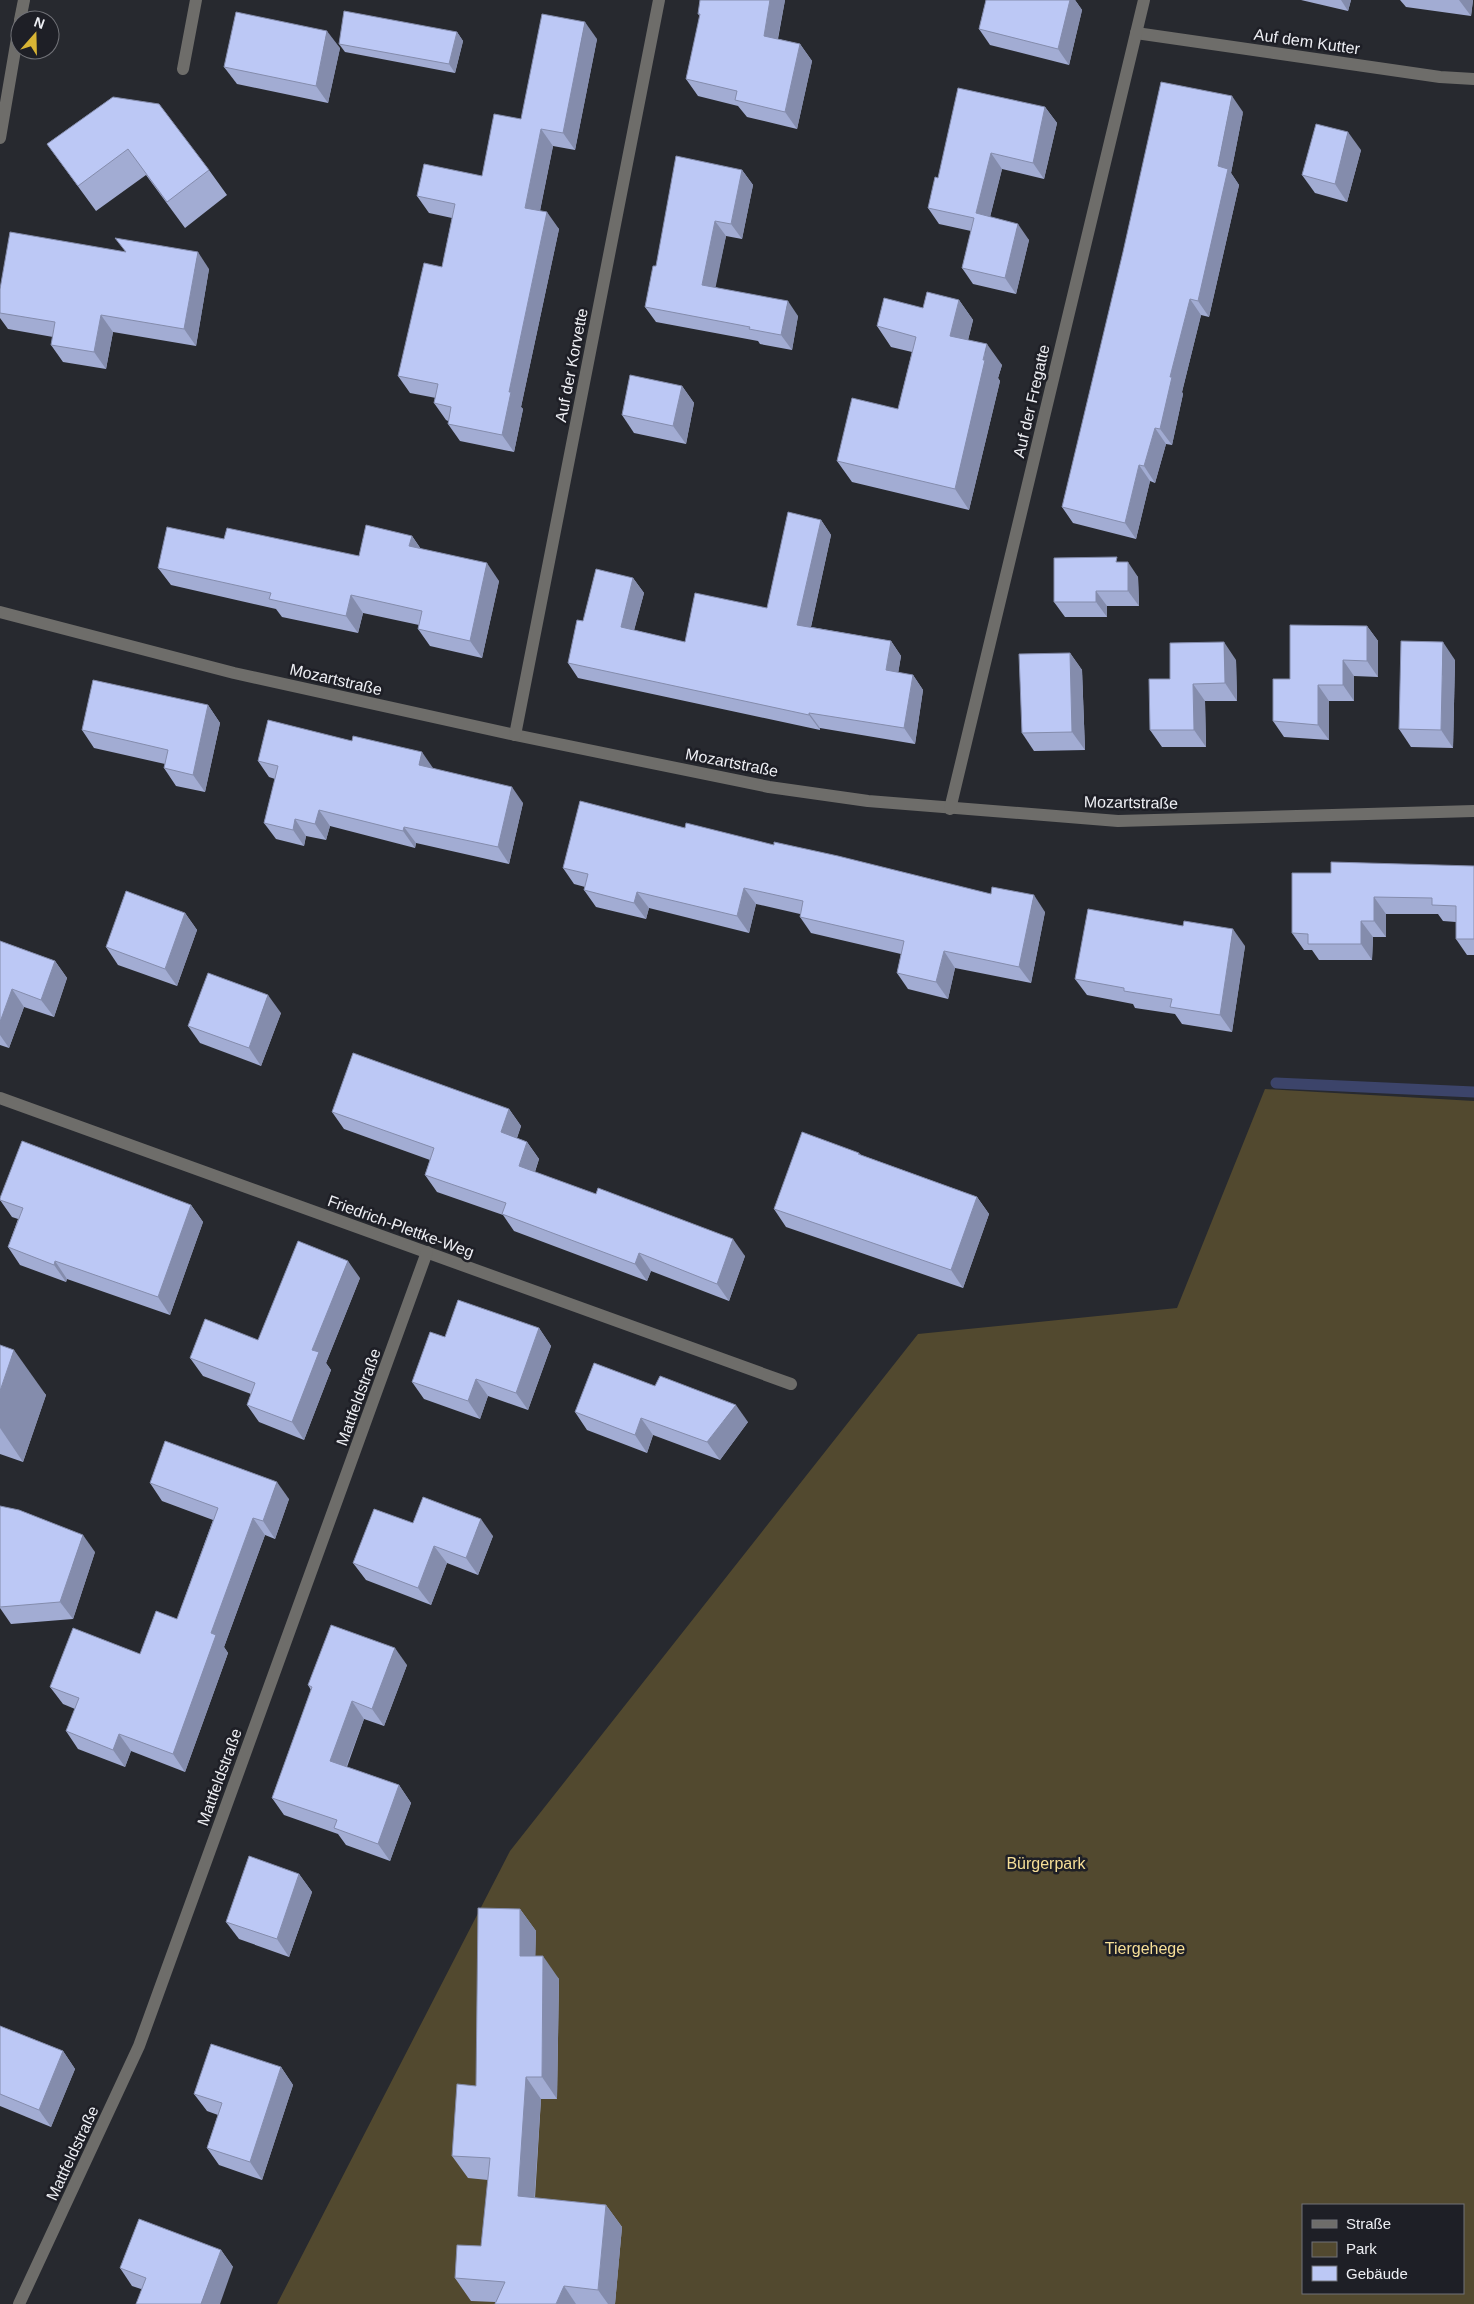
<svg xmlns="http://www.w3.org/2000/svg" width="1474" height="2304" font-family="Arial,sans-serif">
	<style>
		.green { fill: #52492f; fill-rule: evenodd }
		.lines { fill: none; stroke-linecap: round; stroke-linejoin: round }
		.stream { stroke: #3c446a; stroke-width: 11 }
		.minor { stroke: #6e6d6a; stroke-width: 12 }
		.wall { fill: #a2acd3 }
		.shaded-wall { fill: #848cac }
		.building { fill: #bcc8f5; stroke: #848cac }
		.labels { text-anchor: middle; stroke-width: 5; stroke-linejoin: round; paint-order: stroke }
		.street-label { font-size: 16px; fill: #eeeff4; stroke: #1e1f26 }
		.park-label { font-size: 16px; fill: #f7df97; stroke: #1e1f26 }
	</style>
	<rect width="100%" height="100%" fill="#27292f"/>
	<!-- green -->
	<path class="green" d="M1265,1089L1474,1101V2304H277L510,1851L918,1334L1177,1308ZM1303,2205H1463V2293H1303Z"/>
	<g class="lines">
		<!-- stream -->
		<polyline class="stream" points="1276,1083 1474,1092"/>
		<!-- minor -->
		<g class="minor">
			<polyline points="20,20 24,0"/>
			<polyline points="1136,33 1440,77 1474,79"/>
			<polyline points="183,69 196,0"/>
			<polyline points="0,138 20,21"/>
			<polyline points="0,612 234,673 515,735 769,787 868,801 1118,821 1474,811"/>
			<polyline points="515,735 659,0"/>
			<polyline points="950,809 1144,0"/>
			<polyline points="0,1098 791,1384"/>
			<polyline points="19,2304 139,2046 427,1252"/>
		</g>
	</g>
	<!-- wall -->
	<g class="wall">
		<polygon points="785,0 778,39 800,44 812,61 797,129 747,117 738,106 698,96 686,79 700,16 698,14"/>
		<polygon points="986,0 1075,0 1082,10 1069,65 990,45 979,29"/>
		<polygon points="1301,0 1351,0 1348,11"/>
		<polygon points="1400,0 1473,0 1471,16 1406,7"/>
		<polygon points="457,32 463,41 455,73 345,52 339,44"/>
		<polygon points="597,39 575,150 553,146 540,211 559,229 521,407 523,409 514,452 460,441 448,424 448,421 446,420 434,403 436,398 410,393 398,376 442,267 452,218 429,213 417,196 482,176 521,119"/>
		<polygon points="340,48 328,103 237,84 224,67"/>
		<polygon points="113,97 209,170 227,195 185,228 146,175 96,211 47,144"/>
		<polygon points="1045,107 1057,123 1044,179 1002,169 990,217 1029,240 1016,294 973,284 962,268 971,231 939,224 928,208 938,178"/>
		<polygon points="1243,112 1231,173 1239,185 1209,317 1201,315 1182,392 1183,394 1172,445 1166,444 1155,483 1150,481 1136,539 1073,523 1062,507"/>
		<polygon points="1361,150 1347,202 1315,193 1302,175"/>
		<polygon points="742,170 753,185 742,239 726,236 715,287 798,316 792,350 760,344 758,341 656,322 645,307 656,266"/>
		<polygon points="209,269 196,346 113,332 106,369 63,362 51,345 53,337 8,329 0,318 0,289"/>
		<polygon points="959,300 973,320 968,340 1002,365 998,378 1000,381 969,510 852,482 837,461 898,409 912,352 891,347 877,326 923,308"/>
		<polygon points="682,386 694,403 686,444 634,433 622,415"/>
		<polygon points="821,520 831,535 811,627 891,641 901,656 898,673 913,675 923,690 915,744 820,728 820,730 578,678 568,663 583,621 633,578 644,593 634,630 685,642 767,608"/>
		<polygon points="412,536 421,549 499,581 482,658 430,646 418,629 419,625 363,613 358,633 282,617 276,609 171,585 158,568 224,539 359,556"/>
		<polygon points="1121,562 1138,577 1139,606 1107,606 1107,617 1065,617 1054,602"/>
		<polygon points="1367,626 1378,641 1378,677 1354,676 1354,701 1329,701 1329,740 1284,737 1273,721 1290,679"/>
		<polygon points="1070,653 1082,670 1085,750 1034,751 1022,733"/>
		<polygon points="1236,660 1237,701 1205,701 1206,747 1162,747 1150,730 1170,679"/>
		<polygon points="1455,660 1453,748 1411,747 1399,729"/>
		<polygon points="208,705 220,723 205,792 176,786 164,768 165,764 94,748 82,730"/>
		<polygon points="258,761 433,768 523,803 509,864 416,843 415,848 330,826 326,840 306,836 304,846 276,839 264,823 275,779 269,777"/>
		<polygon points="685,828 1045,912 1031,983 955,968 948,999 908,989 897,973 901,954 811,933 800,917 800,914 756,904 749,933 649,908 646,919 596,907 584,890 585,887 574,884 563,868"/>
		<polygon points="1474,866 1474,955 1467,955 1456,939 1456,922 1443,921 1438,914 1386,914 1386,937 1373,937 1372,960 1319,960 1312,950 1304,950 1292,933 1331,873"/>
		<polygon points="185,913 197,930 177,986 118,965 106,947"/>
		<polygon points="0,941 55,961 67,978 54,1017 24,1007 9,1048 0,1045"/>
		<polygon points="1245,946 1232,1032 1182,1024 1175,1014 1135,1008 1133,1004 1087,995 1075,979"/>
		<polygon points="281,1013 261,1066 200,1043 188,1026"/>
		<polygon points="509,1109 521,1126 517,1138 527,1142 539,1159 535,1172 745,1256 729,1301 651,1271 647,1281 514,1231 503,1215 437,1192 425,1175 430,1160 344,1129 332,1112"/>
		<polygon points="859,1153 861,1155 977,1197 989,1214 963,1288 786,1227 774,1209"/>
		<polygon points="0,1198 191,1205 203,1222 170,1315 67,1279 66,1282 20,1265 8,1247 18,1219 12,1217 0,1200"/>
		<polygon points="360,1278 326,1363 331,1370 304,1440 259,1422 247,1405 251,1394 203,1376 190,1358 258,1340"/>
		<polygon points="539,1328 551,1346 528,1410 488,1396 480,1419 424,1399 412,1382 445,1337"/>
		<polygon points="0,1345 46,1395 23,1462 0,1454"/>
		<polygon points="575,1412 748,1422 720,1460 653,1435 647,1453 587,1430"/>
		<polygon points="150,1483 289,1499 275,1539 265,1535 224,1647 228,1653 185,1772 131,1751 125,1767 78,1749 66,1731 75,1709 63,1704 50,1687 140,1654 177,1619 213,1520 162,1501"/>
		<polygon points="413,1523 493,1536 478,1575 447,1563 431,1605 366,1580 353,1563"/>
		<polygon points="95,1552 73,1619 11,1624 0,1608 0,1607"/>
		<polygon points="407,1665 384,1726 364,1719 347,1767 399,1785 411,1803 390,1861 346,1845 338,1834 284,1815 272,1798 311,1690 308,1685"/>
		<polygon points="299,1874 312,1892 289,1957 239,1939 226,1922"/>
		<polygon points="520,1909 536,1931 535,1956 559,1979 557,2099 541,2099 535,2198 606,2205 622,2227 615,2304 495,2304 495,2302 471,2301 455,2278 481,2246 488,2180 468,2178 452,2156 476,2086"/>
		<polygon points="0,2026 63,2051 75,2069 51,2127 0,2106"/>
		<polygon points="281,2067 293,2085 262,2180 219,2165 207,2148 218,2115 207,2111 194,2094"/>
		<polygon points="221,2250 233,2267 141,2289 132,2286 120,2268"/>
	</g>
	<!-- shaded-wall -->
	<g class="shaded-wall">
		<polygon points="770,0 785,0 775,53 764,36"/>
		<polygon points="1066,0 1075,0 1082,10 1069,65 1058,49"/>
		<polygon points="1341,0 1351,0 1348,11"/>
		<polygon points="1459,0 1473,0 1471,16"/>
		<polygon points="585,22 597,39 575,150 563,133"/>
		<polygon points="327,31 340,48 328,103 316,86"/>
		<polygon points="457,32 463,41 455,73 449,64"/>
		<polygon points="800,44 812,61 797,129 785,112"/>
		<polygon points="1232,96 1243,112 1231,173 1239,185 1209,317 1198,301 1218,166"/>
		<polygon points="1045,107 1057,123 1044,179 1033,163"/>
		<polygon points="541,129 553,146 537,225 525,208"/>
		<polygon points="1348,132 1361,150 1347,202 1335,184"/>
		<polygon points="991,153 1002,169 987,229 976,213"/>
		<polygon points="742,170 753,185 742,239 731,224"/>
		<polygon points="547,212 559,229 521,407 523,409 514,452 502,435 509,392"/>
		<polygon points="715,221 726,236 713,300 702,285"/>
		<polygon points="1018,224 1029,240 1016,294 1005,278"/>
		<polygon points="198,252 209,269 196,346 184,329"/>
		<polygon points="1190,299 1201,315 1182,392 1183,394 1172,445 1160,429 1170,377"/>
		<polygon points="959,300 973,320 964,356 950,336"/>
		<polygon points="788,301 798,316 792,350 781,335"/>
		<polygon points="101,315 113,332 106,369 94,352"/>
		<polygon points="987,344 1002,365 998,378 1000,381 969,510 955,489"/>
		<polygon points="682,386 694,403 686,444 673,426"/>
		<polygon points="1155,428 1166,444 1155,483 1144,466"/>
		<polygon points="1139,465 1150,481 1136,539 1125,523"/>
		<polygon points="821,520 831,535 808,640 797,625"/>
		<polygon points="412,536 424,554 409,546"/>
		<polygon points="1128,562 1138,577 1139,606 1128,591"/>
		<polygon points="487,563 499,581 482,658 470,641"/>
		<polygon points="633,578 644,593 631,642 621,627"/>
		<polygon points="1096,591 1107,606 1107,617 1096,602"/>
		<polygon points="351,595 363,613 358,633 346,616"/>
		<polygon points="1367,626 1378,641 1378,677 1367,661"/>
		<polygon points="891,641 901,656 896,686 886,670"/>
		<polygon points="1224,642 1236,660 1237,701 1225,683"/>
		<polygon points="1443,642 1455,660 1453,748 1441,730"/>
		<polygon points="1070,653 1082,670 1085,750 1072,732"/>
		<polygon points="1343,660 1354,676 1354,701 1343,685"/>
		<polygon points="913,675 923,690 915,744 904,728"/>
		<polygon points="1193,684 1205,701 1206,747 1194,730"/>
		<polygon points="1318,685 1329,701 1329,740 1318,725"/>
		<polygon points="208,705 220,723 205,792 193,775"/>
		<polygon points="809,713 820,728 820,730 809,715"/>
		<polygon points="422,752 433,768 430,782 419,765"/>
		<polygon points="512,787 523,803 509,864 498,847"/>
		<polygon points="319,810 330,826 326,840 315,824"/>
		<polygon points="295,819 306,836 304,846 293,830"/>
		<polygon points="404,827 416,843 415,848 403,831"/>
		<polygon points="744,888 756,904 749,933 737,916"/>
		<polygon points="637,892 649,908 646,919 634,903"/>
		<polygon points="1034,895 1045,912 1031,983 1019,967"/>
		<polygon points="1374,897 1386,914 1386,937 1374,921"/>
		<polygon points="185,913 197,930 177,986 165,969"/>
		<polygon points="1361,921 1373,937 1372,960 1361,944"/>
		<polygon points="1233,929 1245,946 1232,1032 1220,1015"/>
		<polygon points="944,951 955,968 948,999 936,982"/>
		<polygon points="55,961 67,978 54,1017 41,1000"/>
		<polygon points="12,989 24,1007 9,1048 0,1035 0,1022"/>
		<polygon points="268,995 281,1013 261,1066 249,1048"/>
		<polygon points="509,1109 521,1126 513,1149 501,1132"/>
		<polygon points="527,1142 539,1159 531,1183 519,1166"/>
		<polygon points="977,1197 989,1214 963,1288 951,1270"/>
		<polygon points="191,1205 203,1222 170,1315 158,1297"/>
		<polygon points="733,1239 745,1256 729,1301 717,1284"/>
		<polygon points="639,1253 651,1271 647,1281 635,1264"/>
		<polygon points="55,1261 67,1279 66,1282 54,1265"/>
		<polygon points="348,1261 360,1278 326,1363 331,1370 304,1440 292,1422 312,1350"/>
		<polygon points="539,1328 551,1346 528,1410 516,1393"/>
		<polygon points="14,1350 46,1395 23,1462 0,1428 0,1391"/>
		<polygon points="476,1379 488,1396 480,1419 468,1401"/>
		<polygon points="736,1405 748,1422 720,1460 707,1442"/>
		<polygon points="641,1418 653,1435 647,1453 635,1435"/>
		<polygon points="277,1482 289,1499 275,1539 263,1521"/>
		<polygon points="253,1518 265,1535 224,1647 228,1653 185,1772 173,1754 211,1633"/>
		<polygon points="481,1519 493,1536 478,1575 466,1558"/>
		<polygon points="83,1535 95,1552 73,1619 60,1602"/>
		<polygon points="434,1546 447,1563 431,1605 418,1588"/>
		<polygon points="395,1648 407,1665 384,1726 372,1709"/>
		<polygon points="352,1701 364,1719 342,1778 330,1761"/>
		<polygon points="119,1734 131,1751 125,1767 113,1750"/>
		<polygon points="399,1785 411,1803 390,1861 378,1844"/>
		<polygon points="299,1874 312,1892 289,1957 277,1939"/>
		<polygon points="520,1909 536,1931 535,1978 520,1956"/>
		<polygon points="543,1956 559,1979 557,2099 542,2077"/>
		<polygon points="63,2051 75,2069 51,2127 39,2110"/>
		<polygon points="281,2067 293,2085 262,2180 250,2162"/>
		<polygon points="526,2077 541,2099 533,2219 518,2196"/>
		<polygon points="606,2205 622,2227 615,2304 608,2304 598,2290"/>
		<polygon points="221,2250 233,2267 220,2304 201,2304"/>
		<polygon points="564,2286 576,2304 556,2304"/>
	</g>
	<!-- building -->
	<g class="building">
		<polygon points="700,0 770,0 764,36 800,44 785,112 735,100 737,91 686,79 700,14 698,14"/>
		<polygon points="986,0 1070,0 1058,49 979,29"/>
		<polygon points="344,11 457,32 449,64 339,44"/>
		<polygon points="236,12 327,31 316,86 224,67"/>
		<polygon points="542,14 585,22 563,133 541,129 525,208 547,212 509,392 511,392 502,435 448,424 451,407 434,403 438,384 398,376 424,263 442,267 455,204 417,196 424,164 482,176 494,114 521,119"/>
		<polygon points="1161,82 1232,96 1218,166 1228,169 1198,301 1190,299 1170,377 1172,377 1160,429 1155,428 1144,466 1139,465 1125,523 1062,507 1123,252"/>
		<polygon points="958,88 1045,107 1033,163 991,153 976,213 1018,224 1005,278 962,268 974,218 928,208 935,177 938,178"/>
		<polygon points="113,97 159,104 209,170 167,202 128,149 78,186 47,144"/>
		<polygon points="1316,124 1348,132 1335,184 1302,175"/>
		<polygon points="676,156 742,170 731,224 715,221 702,285 788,301 781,335 749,329 750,327 645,307 653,266 656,266"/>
		<polygon points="10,232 126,252 115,238 198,252 184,329 101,315 94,352 51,345 55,322 0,313 0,289"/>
		<polygon points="927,292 959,300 950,336 987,344 983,360 985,360 955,489 837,461 852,398 898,409 916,337 877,326 884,298 923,308"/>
		<polygon points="630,375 682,386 673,426 622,415"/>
		<polygon points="788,512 821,520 797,625 891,641 886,670 913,675 904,728 809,713 809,715 568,663 577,620 583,621 596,569 633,578 621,627 685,642 695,593 767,608"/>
		<polygon points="366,525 412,536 409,546 487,563 470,641 418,629 422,611 351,595 346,616 269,599 271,593 158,568 167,527 224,539 227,528 359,556"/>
		<polygon points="1117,557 1116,562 1128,562 1128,591 1096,591 1096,602 1054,602 1054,558"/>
		<polygon points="1290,625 1367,626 1367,661 1343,660 1343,685 1318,685 1318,725 1273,721 1273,679 1290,679"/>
		<polygon points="1401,641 1443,642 1441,730 1399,729"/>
		<polygon points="1224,642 1225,683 1193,684 1194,730 1150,730 1149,679 1170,679 1170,643"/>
		<polygon points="1070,653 1072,732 1022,733 1019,654"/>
		<polygon points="93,680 208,705 193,775 164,768 168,750 82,730"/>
		<polygon points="268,720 352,741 353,736 422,752 419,765 512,787 498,847 404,827 403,831 319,810 315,824 295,819 293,830 264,823 278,766 258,761"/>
		<polygon points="580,801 685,828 686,823 774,845 774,842 838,856 991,894 992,887 1034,895 1019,967 944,951 936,982 897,973 904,941 800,917 803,901 744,888 737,916 637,892 634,903 584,890 588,874 563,868"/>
		<polygon points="1331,862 1474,866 1474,939 1456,939 1456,906 1432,905 1432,898 1374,897 1374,921 1361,921 1361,944 1308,944 1308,934 1292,933 1292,873 1331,873"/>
		<polygon points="126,891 185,913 165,969 106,947"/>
		<polygon points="1088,909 1183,926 1184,921 1233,929 1220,1015 1170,1007 1172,999 1124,991 1124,988 1075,979"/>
		<polygon points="0,941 55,961 41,1000 12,989 0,1022"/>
		<polygon points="208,973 268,995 249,1048 188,1026"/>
		<polygon points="353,1053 509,1109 501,1132 527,1142 519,1166 596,1194 598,1188 733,1239 717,1284 639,1253 635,1264 502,1214 506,1203 425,1175 434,1148 332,1112"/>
		<polygon points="802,1132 859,1153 858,1154 977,1197 951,1270 774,1209"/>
		<polygon points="22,1141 191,1205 158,1297 55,1261 54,1265 8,1247 23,1208 0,1200 0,1198"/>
		<polygon points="298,1241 348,1261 312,1350 319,1352 292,1422 247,1405 255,1383 190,1358 205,1319 258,1340"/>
		<polygon points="458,1300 539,1328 516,1393 476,1379 468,1401 412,1382 430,1332 445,1337"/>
		<polygon points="0,1345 14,1350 0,1391"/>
		<polygon points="594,1363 655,1386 660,1376 736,1405 707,1442 641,1418 635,1435 575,1412"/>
		<polygon points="165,1441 277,1482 263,1521 253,1518 211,1633 216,1635 173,1754 119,1734 113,1750 66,1731 79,1698 50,1687 73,1628 140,1654 156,1611 177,1619 218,1508 150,1483"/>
		<polygon points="423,1497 481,1519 466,1558 434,1546 418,1588 353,1563 374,1509 413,1523"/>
		<polygon points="0,1506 19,1510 83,1535 60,1602 0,1607"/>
		<polygon points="331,1625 395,1648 372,1709 352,1701 330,1761 399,1785 378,1844 334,1828 337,1820 272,1798 312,1687 308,1685"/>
		<polygon points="249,1856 299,1874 277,1939 226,1922"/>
		<polygon points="478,1908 520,1909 520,1956 543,1956 542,2077 526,2077 518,2196 606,2205 598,2290 564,2286 556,2304 495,2304 505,2282 455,2278 457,2245 481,2246 490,2158 452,2156 457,2084 476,2086"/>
		<polygon points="0,2026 63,2051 39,2110 0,2094"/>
		<polygon points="211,2044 281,2067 250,2162 207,2148 222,2103 194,2094"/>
		<polygon points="139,2219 221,2250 201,2304 136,2304 146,2278 120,2268"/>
	</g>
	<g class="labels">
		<!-- street labels -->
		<g class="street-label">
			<text transform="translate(1307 41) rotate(8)" y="6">Auf dem Kutter</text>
			<text transform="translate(571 365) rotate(-79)" y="6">Auf der Korvette</text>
			<text transform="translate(1031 401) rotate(-77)" y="6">Auf der Fregatte</text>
			<text transform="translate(336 679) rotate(13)" y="6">Mozartstraße</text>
			<text transform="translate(732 762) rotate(11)" y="6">Mozartstraße</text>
			<text transform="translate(1131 802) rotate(1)" y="6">Mozartstraße</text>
			<text transform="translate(401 1226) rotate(20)" y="6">Friedrich-Plettke-Weg</text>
			<text transform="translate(358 1397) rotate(-70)" y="6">Mattfeldstraße</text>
			<text transform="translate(219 1777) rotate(-70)" y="6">Mattfeldstraße</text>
			<text transform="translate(72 2153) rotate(-65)" y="6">Mattfeldstraße</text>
		</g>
		<!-- park labels -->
		<g class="park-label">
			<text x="1046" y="1869">Bürgerpark</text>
			<text x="1145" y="1954">Tiergehege</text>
		</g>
	</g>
	<!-- legend -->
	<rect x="1302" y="2204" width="162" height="90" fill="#1e1f26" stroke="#717278"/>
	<rect x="1312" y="2220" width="25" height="8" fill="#6e6d6a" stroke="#717278"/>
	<text x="1346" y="2229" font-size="15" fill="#eeeff4">Straße</text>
	<rect x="1312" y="2242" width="25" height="15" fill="#52492f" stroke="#717278"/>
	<text x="1346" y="2254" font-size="15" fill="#eeeff4">Park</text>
	<rect x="1312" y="2266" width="25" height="15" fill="#bcc8f5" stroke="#717278"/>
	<text x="1346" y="2279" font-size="15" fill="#eeeff4">Gebäude</text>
	<!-- north arrow -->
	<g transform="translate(35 35) rotate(20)"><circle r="24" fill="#1e1f26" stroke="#717278"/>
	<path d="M0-4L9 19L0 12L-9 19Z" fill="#d8b434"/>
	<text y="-8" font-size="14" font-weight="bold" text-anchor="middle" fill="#eeeff4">N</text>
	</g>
</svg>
